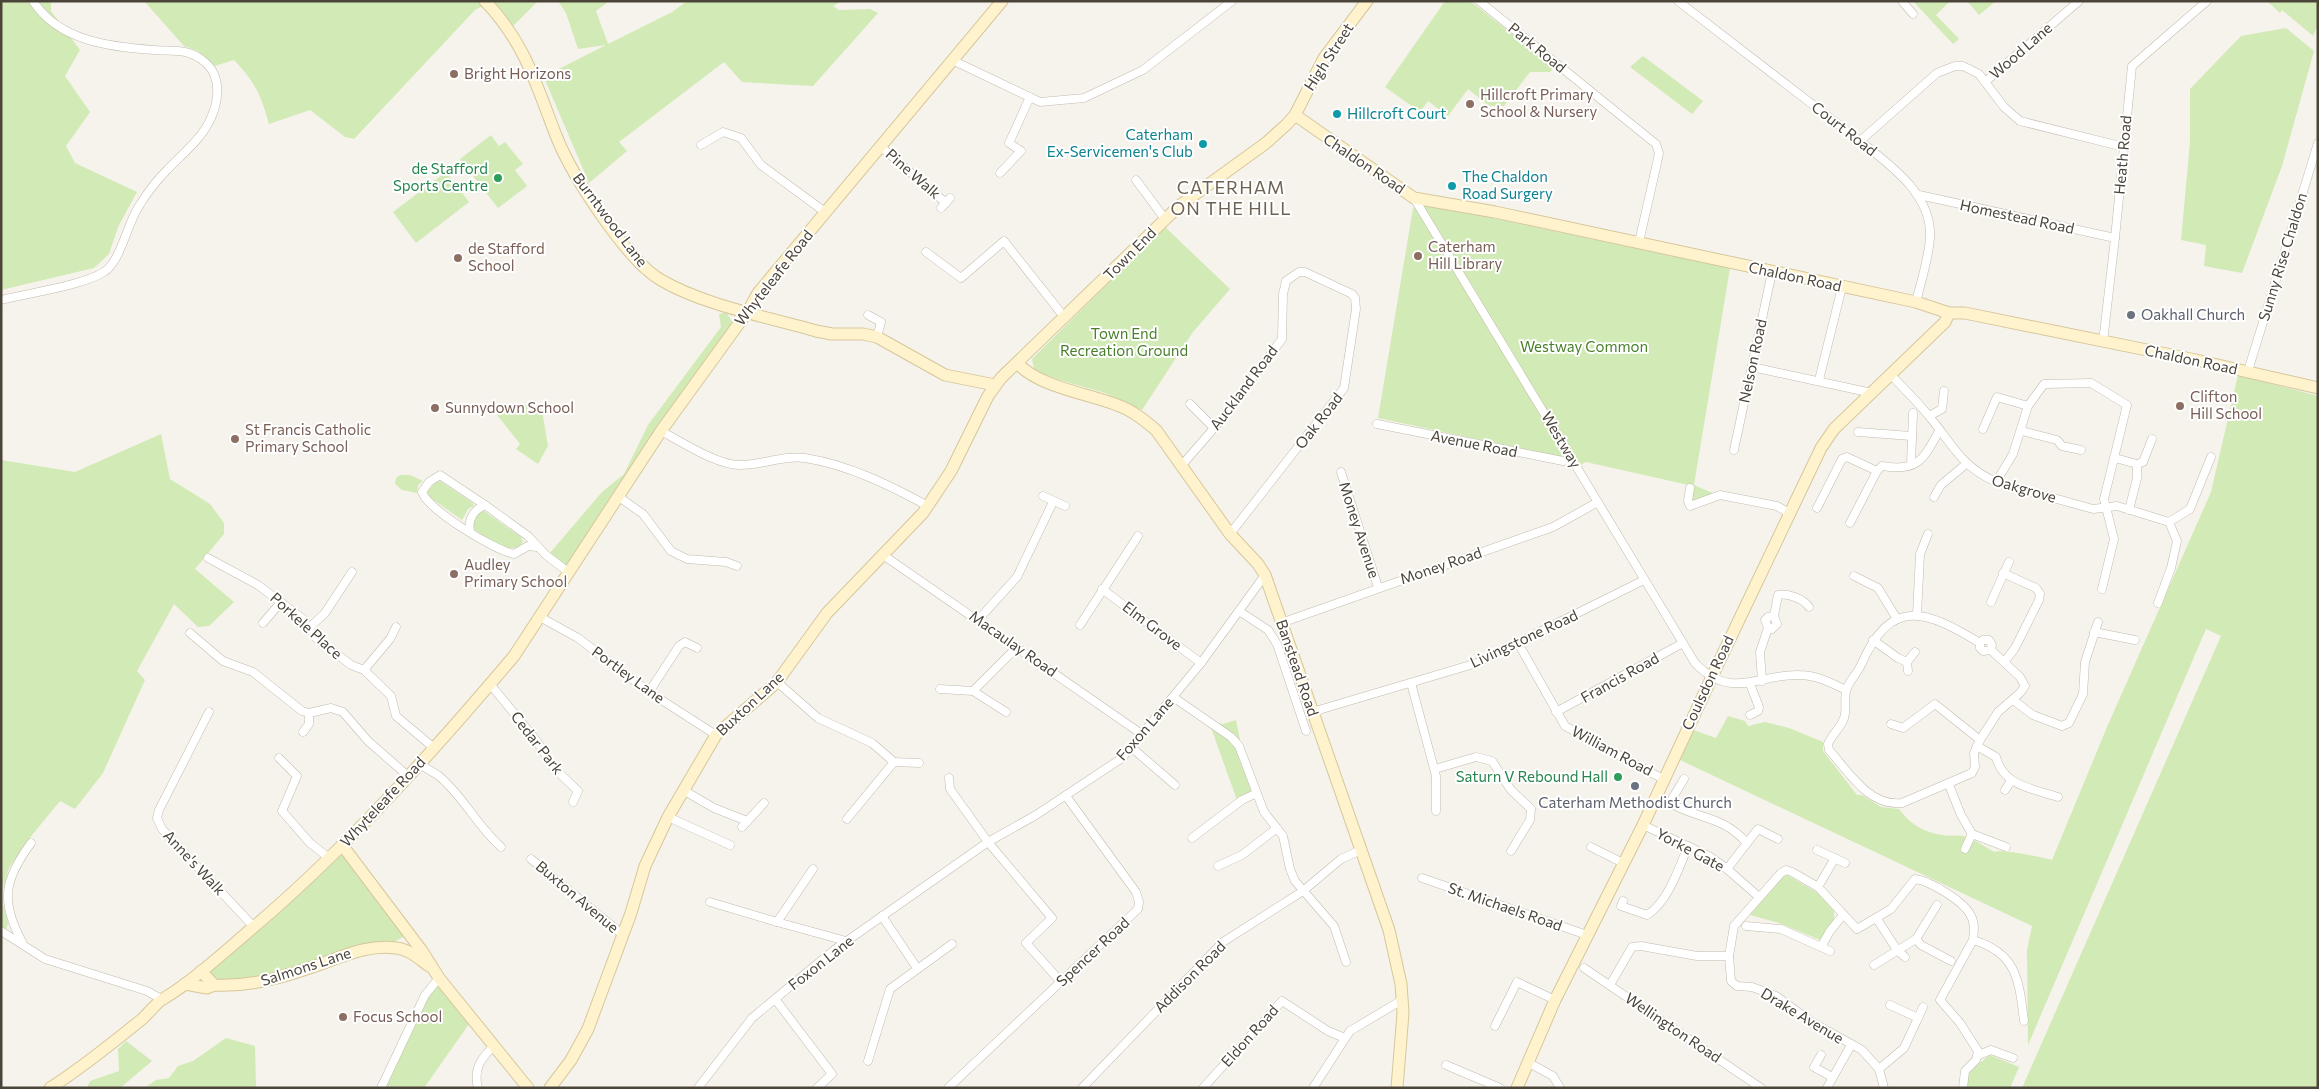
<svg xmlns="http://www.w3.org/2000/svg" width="2319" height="1089" font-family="Commissioner,sans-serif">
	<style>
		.green { fill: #d2eab5 }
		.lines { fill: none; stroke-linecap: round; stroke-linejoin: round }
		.street-casing { stroke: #c2bbae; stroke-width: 9 }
		.secondary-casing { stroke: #d6c79b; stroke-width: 13 }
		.street { stroke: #fff; stroke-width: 8 }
		.secondary { stroke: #fff3cd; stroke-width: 11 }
		.education-dot { fill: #8d6e63; stroke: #fff; stroke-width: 2 }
		.culture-dot { fill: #0f9aa8; stroke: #fff; stroke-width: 2 }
		.leisure-dot { fill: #2e9e5b; stroke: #fff; stroke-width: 2 }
		.worship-dot { fill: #6b7280; stroke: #fff; stroke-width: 2 }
		.labels { text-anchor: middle; stroke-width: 4; stroke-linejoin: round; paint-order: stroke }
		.street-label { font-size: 15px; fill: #4b4439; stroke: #fff }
		.education-label { font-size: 15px; fill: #785e54; stroke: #fff; text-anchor: start }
		.culture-label { font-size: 15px; fill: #0d838f; stroke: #fff; text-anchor: start }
		.leisure-label { font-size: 15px; fill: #27864d; stroke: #fff; text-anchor: end }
		.worship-label { font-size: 15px; fill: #5b616d; stroke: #fff; text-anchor: start }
		.park-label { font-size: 15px; fill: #4a7f2a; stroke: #fff }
		.quarter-label { font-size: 18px; letter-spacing: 1px; fill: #6e6250; stroke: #fff }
	</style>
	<rect width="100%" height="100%" fill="#f6f3ec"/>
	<!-- green -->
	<g class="green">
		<polygon points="1,1 51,1 51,11 80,50 65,76 90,112 66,146 75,163 137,192 118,227 109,254 94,268 1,290"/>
		<path d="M144,1H479L483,6L475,10L354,139L345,137L310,110L269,124C261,95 255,82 234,60L215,66L198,51L184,46Z"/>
		<polygon points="492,1 538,1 513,26"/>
		<polygon points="558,1 609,1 596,11 608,44 672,12 687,1 842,1 833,6 839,10 870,9 878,13 813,86 742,82 724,62 619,142 627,151 589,183 545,80 547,75 606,45 578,49 566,13"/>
		<polygon points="1445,1 1470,1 1554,67 1550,72 1530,72 1504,106 1489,106 1468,89 1448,116 1428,101 1420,112 1385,87"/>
		<polygon points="1913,1 1950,1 1936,15 1959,39 1953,44"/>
		<polygon points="1967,1 1996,1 1979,15"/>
		<polygon points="2267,1 2318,1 2318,25 2313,36 2282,10 2280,13"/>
		<polygon points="2286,28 2314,51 2282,166 2242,273 2204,266 2206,245 2181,240 2190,142 2190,89 2241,36"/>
		<polygon points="1643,56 1703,101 1692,114 1630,67"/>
		<polygon points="491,135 499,146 505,142 523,164 515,170 527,186 498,208 460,159"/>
		<polygon points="446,172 469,202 416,243 393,212"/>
		<polygon points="1421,203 1730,268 1694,485 1715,494 1693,502 1691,496 1693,486 1586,462 1581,465 1574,454 1564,458 1378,418 1413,208"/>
		<polygon points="1165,227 1230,289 1193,332 1142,410 1105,393 1039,374 1034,370 1032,359"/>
		<polygon points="726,312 733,323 571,563 564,565 550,553 602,492 624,474 648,425 721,327 719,314"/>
		<path d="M2238,375L2318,396V1088H2022L2221,636L2206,629L2028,1045L2027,950L2032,926L1680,760L1693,730L1716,738L1728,716L1745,721L1748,726L1765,722L1789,728L1823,742V751L1857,795H1862L1881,807L1899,809C1910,824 1923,832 1942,835C1951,837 1957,834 1966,837L1962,847L1974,840L1994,852C2003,849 2041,857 2052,860L2107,727L2211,492Z"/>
		<polygon points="515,405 541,405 548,446 538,464 516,449 520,444 494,411"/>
		<polygon points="161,434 170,479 210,504 224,523 224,534 195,569 234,602 209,626 198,627 174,604 137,671 145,680 103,773 75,809 60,801 32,835 9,868 1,895 1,460 75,472"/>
		<polygon points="400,475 410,475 423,481 418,485 417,493 402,490 395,484 396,478"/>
		<polygon points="440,481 473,503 474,506 468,509 462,520 431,498 427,492 436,482"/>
		<path d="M480,510L484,511L521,537L523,542L518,548C500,550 488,539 474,529V521Z"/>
		<polygon points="1236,720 1243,755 1257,793 1238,803 1209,722 1223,724"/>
		<path d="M343,852L402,932L403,937L392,943C362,951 239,988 217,980C214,979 212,975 209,972L298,896Z"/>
		<polygon points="1787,875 1818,893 1834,911 1834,920 1820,940 1779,923 1750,915 1783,876"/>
		<polygon points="1,896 8,923 6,930 1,926"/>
		<polygon points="437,985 469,1024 424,1088 385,1088 427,1000"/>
		<polygon points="226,1038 255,1046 256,1088 146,1087 156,1080 169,1078 178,1066 193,1061"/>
		<polygon points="126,1041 152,1061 120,1088 87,1088 90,1081 119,1071 118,1049"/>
		<polygon points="1990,1055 2019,1067 2010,1088 1966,1088 1969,1071"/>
	</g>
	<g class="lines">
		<!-- street casing -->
		<g class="street-casing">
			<g id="street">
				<polyline points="1479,1 1656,144 1659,153 1657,163 1639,242"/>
				<path d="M1678,1L1860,141C1890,165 1932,194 1930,237C1929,258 1921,281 1916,302"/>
				<polyline points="1902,1 1913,14"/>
				<polyline points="952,60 1040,102 1084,98 1143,70 1232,1"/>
				<polyline points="1985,82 2079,1"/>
				<polyline points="1860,141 1937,73 1955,66 1963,66 1979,74 2004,107 2020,121 2124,147"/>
				<polyline points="701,145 723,132 741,138 761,165 825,212"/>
				<polyline points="880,146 946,203"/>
				<polyline points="1000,173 1021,151 1009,143 1030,97"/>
				<polyline points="1136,180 1165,219"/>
				<polyline points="1919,195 2115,238"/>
				<path d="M1414,198L1695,663C1731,701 1758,674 1799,675C1817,675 1831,683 1846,690"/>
				<polyline points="941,208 950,198"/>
				<polyline points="926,252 961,278 1004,241 1065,318"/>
				<path d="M1,300C28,293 81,286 104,272C121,261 127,224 139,206C147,193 156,181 167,170C182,154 202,139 211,118C217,105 220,88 214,74C209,63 196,54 185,52C175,50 164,51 154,50C110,47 59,41 33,1"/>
				<polyline points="868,315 881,322 877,337"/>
				<polyline points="2103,342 2115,238 2132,66 2207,1"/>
				<polyline points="1752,367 1872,393"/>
				<polyline points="2248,371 2318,143"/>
				<path d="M1891,375C1904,389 1917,401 1928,415C1952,443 1960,466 1996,482L2093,509L2117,506L2169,522"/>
				<polyline points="1819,380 1842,287"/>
				<polyline points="1190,404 1214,428"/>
				<polyline points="1929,416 1942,409 1944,391"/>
				<polyline points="1377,424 1563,461 1572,459"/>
				<polyline points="1983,429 1997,397 2028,406"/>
				<path d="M661,431C682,442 718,466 741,465C762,465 784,455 805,458C849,465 889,485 928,506"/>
				<polyline points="2022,431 2057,440 2062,446 2081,450"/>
				<polyline points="1858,432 1911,436"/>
				<polyline points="1734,450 1772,272"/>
				<polyline points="2115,458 2137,464 2143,462 2152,439"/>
				<polyline points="1911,464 1913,413"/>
				<polyline points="1182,465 1221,420 1282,339 1283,294 1286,281 1299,272 1305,272 1352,294 1355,298 1356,309 1344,388 1230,534"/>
				<polyline points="1341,472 1378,587"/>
				<polyline points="1996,482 2013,454 2028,406 2044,384 2091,383 2127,405 2104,499 2114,539 2102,589"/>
				<polyline points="1690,488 1688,501 1690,506 1720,495 1777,506 1789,513"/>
				<polyline points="1043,496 1065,506"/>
				<polyline points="619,497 643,514 671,551 687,559 726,562 737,566"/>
				<polyline points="1934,497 1941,485 1966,464"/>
				<path d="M485,505L440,475L429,482L422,492C428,510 494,550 514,554L528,546L537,547"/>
				<polyline points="1817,508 1842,459 1847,457 1877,471"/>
				<polyline points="2129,510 2137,478 2137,464"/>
				<path d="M1850,523L1877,471L1882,466C1918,472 1923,460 1939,431"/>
				<path d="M470,532C468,520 473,510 485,505L528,536L546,555L568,572"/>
				<polyline points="883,555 1143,735"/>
				<polyline points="208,558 258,585 303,619 316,638 351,665 364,670 391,696 396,716 434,748"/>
				<polyline points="2003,573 2036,588 2040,594 2039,600 2015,648 2005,661"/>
				<polyline points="1854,576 1878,588 1897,619"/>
				<polyline points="1102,589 1201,663"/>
				<polyline points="1991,602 2009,562"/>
				<polyline points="2158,603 2171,568 2177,541 2169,522 2190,509 2211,457"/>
				<polyline points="1239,611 1268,630 1277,644 1306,731"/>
				<polyline points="1917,615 1920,554 1928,534"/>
				<path d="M1774,616L1778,595C1788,593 1804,599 1809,607"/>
				<polyline points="540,617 578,638 649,692 716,735"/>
				<polyline points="978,620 1017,577 1053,502"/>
				<polyline points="263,623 281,602"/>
				<polyline points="1281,623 1553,527 1598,502"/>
				<polyline points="1080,625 1138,536"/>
				<polyline points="309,628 325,613 352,572"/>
				<polyline points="1768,628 1772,629 1777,624 1774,616"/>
				<polyline points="1768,628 1765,620 1768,617 1774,616"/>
				<polyline points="2094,632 2135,640"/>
				<polyline points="190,633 223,661 253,672 302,711 309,713 331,708 343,712 368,741 408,776"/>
				<polyline points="1873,640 1898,658 1907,662"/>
				<polyline points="1518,643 1565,726 1663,779"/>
				<path d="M1980,643C1926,610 1891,596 1861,665C1857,674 1848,682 1846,691C1844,700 1847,710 1844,718C1841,728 1831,735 1828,744L1829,750C1849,772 1869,807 1902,803L1972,773L1975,767L1974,753L1980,740L1998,712L2020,693L2025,686L2020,677L1991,650"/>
				<polyline points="1980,643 1983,640 1989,640 1992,645 1991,650"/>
				<polyline points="1980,643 1980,648 1983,651 1991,650"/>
				<polyline points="364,670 390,639 396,627"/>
				<polyline points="1908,671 1907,662 1915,652"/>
				<polyline points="1762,681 1760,652 1768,628"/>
				<polyline points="777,682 818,718 872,743 894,762 847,819"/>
				<polyline points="1411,683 1436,776 1436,811"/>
				<polyline points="490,684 536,740 554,768 578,791 573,802"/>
				<polyline points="1750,684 1759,707 1758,711 1750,715"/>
				<polyline points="940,689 973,691 1017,647"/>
				<polyline points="973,691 1006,712"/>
				<polyline points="649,692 679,646 685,642 697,648"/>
				<polyline points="1173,697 1231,737 1239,746 1264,812 1283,836 1290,869 1295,881 1334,926 1346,962"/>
				<polyline points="2013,700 2033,715 2062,726 2069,723 2083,694 2085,662 2098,622"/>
				<polyline points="209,712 159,810 157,818 162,829 254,927"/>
				<polyline points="1312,712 1477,663 1644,580"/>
				<polyline points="1556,712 1683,643"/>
				<polyline points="1891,724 1903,728 1935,704 1980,740"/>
				<polyline points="303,732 309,724 309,713"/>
				<path d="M1977,746L1996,757C2003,786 2034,789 2058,797"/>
				<polyline points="1132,748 1175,785"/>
				<polyline points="279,758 297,776 282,811 310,843 329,858"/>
				<polyline points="894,762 919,763"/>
				<path d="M419,764C426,768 433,772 439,776C463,796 478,827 501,847"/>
				<polyline points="1435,769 1476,757 1492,761 1511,790 1531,809 1530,820 1511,851"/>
				<polyline points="949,778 950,789 988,842 1052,918 1026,943 1061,982"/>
				<path d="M1684,779L1672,799L1674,805C1702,820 1723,816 1747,843L1727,869"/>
				<polyline points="1949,785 1961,815 1972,834 2006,847"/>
				<polyline points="683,790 714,808 747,821"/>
				<polyline points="2005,790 2011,781"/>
				<polyline points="668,817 730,845"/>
				<polyline points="1643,825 1709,856 1727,869 1759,897"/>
				<polyline points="742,827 764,803"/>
				<polyline points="1192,838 1242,800 1257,793"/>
				<polyline points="1747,843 1758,829 1778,839"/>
				<polyline points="1591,847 1623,863"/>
				<polyline points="1965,849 1972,834"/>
				<polyline points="1817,850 1845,863"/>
				<polyline points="531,859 623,935"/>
				<polyline points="1218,866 1242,855 1277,828"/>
				<polyline points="1422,878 1587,935"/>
				<polyline points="1818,887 1835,858"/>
				<path d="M1623,901L1621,906L1647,915C1668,902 1679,868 1688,846"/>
				<polyline points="710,902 777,922 813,869"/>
				<polyline points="882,916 917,968"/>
				<polyline points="1877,919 1897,950 1905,957"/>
				<polyline points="777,922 846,941"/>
				<polyline points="1746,926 1781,929 1830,951"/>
				<polyline points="1,931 45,959 147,991 161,999"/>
				<polyline points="1916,939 1921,945 1951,961"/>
				<path d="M1973,940C2017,953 2019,980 2024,1021"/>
				<path d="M22,942C0,901 4,880 31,843"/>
				<polyline points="1821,947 1830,931 1843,915"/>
				<polyline points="1874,965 1916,939 1937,905"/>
				<polyline points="1584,968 1761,1088"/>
				<polyline points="1610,985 1632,947 1641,946 1697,956 1729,956"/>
				<polyline points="775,999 832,1074 817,1088"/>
				<polyline points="1918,1018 1923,1007"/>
				<polyline points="1495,1026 1517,982 1555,1000"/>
				<polyline points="1821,1055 1814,1067 1832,1077"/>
				<polyline points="1979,1055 1991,1050 2013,1058"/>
				<polyline points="868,1061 890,989 952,944"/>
				<polyline points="1529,1063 1553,1076 1560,1088"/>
				<polyline points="1446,1065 1500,1088"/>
				<polyline points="1879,1069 1904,1048 1918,1018 1890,1005"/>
				<polyline points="381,1088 425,995 439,978"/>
				<path d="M478,1088C473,1069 481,1058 494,1046"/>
				<polyline points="698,1088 752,1018 834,950 988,842 1036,815 1122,758 1201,663 1265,575"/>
				<polyline points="948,1088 1138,909 1139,902 1136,892 1066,796"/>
				<polyline points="1082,1088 1223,942 1303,891 1341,859 1361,850"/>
				<polyline points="1203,1088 1282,1001 1328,1031 1345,1038"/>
				<polyline points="1313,1088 1350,1031 1402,1000"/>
				<polyline points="1827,1088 1851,1045"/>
				<path d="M1884,1088L1879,1069L1862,1050L1810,1021L1776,996L1752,987L1737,986L1731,981L1729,956L1734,926L1781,873L1786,870L1792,872L1818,887L1857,929L1891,909L1915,879C1930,881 1964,901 1971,916C1975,923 1974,932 1973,940L1940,1000L1960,1023L1978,1051L1976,1060L1965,1071L1963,1088"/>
			</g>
		</g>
		<!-- secondary casing -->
		<g class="secondary-casing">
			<g id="secondary">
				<path d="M485,1C526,44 536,85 557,138C572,175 626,260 661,280C703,305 768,317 816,331L832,334H863L877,337L945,375L995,385"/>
				<polyline points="1295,115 1414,198 1495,212 1916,302 1949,313 1965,313 2196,360 2318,388"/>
				<path d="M1017,363C1039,387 1086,393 1117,405C1132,410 1144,420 1156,430L1230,534L1258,564L1265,575L1389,930L1401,984L1403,1013L1397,1088"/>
				<polyline points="342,845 422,951 439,978 528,1088"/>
				<path d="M201,971L214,985C250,987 284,977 318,965C344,956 368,944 396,948C409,949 418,958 429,966"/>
				<polyline points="185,984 207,988 214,985"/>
				<path d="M50,1088C82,1068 112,1043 141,1020C147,1015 158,1001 163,999C194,980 221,955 249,931C346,849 432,753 514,656L661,431L748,311L758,293L1002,1"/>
				<polyline points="550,1088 571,1060 588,1029 631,913 645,866 668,817 716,735 777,682 827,613 923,513 951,471 988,396 1001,378 1179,206 1266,143 1287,124 1295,115 1324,58 1367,1"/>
				<polyline points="1517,1088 1555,1000 1643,825 1718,664 1821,448 1834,429 1945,322 1949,313"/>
			</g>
		</g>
		<!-- street -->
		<use href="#street" class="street"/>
		<!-- secondary -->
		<use href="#secondary" class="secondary"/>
	</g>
	<!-- markers -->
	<g class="education-dot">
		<circle cx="454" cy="74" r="5"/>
		<circle cx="1470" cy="104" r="5"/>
		<circle cx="1418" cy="256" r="5"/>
		<circle cx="458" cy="258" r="5"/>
		<circle cx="2180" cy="406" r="5"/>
		<circle cx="435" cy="408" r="5"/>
		<circle cx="235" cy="439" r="5"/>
		<circle cx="454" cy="574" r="5"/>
		<circle cx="343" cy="1017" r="5"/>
	</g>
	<g class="culture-dot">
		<circle cx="1337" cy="114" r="5"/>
		<circle cx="1203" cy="144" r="5"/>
		<circle cx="1452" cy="186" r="5"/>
	</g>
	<g class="leisure-dot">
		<circle cx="498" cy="178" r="5"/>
		<circle cx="1618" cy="777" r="5"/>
	</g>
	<g class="worship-dot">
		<circle cx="2131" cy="315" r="5"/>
		<circle cx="1635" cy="786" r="5"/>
	</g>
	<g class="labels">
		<!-- street labels -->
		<g class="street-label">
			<text transform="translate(1537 48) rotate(39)" y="5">Park Road</text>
			<text transform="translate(2021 51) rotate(-41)" y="5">Wood Lane</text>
			<text transform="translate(1329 57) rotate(-57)" y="5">High Street</text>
			<text transform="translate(1844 129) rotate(38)" y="5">Court Road</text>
			<text transform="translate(2123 155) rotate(-85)" y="5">Heath Road</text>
			<text transform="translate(1364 164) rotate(34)" y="5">Chaldon Road</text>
			<text transform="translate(913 174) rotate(41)" y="5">Pine Walk</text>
			<text transform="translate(2017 217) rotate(12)" y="5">Homestead Road</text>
			<text transform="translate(610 220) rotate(53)" y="5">Burntwood Lane</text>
			<text transform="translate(1130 254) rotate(-45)" y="5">Town End</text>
			<text transform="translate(2283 257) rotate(-73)" y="5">Sunny Rise Chaldon</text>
			<text transform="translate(1795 277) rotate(12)" y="5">Chaldon Road</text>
			<text transform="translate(774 278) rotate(-52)" y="5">Whyteleafe Road</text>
			<text transform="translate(2191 360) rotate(12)" y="5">Chaldon Road</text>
			<text transform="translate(1753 361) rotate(-78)" y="5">Nelson Road</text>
			<text transform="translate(1244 388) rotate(-53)" y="5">Auckland Road</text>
			<text transform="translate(1319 421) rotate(-52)" y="5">Oak Road</text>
			<text transform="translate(1561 440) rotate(59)" y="5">Westway</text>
			<text transform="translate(1474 444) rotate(11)" y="5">Avenue Road</text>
			<text transform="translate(2024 489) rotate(16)" y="5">Oakgrove</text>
			<text transform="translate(1359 530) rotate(72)" y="5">Money Avenue</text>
			<text transform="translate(1441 566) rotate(-19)" y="5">Money Road</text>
			<text transform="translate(306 626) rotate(42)" y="5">Porkele Place</text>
			<text transform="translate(1152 626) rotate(37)" y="5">Elm Grove</text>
			<text transform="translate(1524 639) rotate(-25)" y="5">Livingstone Road</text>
			<text transform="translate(1013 644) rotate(35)" y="5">Macaulay Road</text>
			<text transform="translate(1297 668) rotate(71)" y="5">Banstead Road</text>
			<text transform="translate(628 675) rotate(36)" y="5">Portley Lane</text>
			<text transform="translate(1620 678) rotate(-29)" y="5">Francis Road</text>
			<text transform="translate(1708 683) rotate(-65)" y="5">Coulsdon Road</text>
			<text transform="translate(750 704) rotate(-43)" y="5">Buxton Lane</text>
			<text transform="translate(1145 729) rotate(-49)" y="5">Foxon Lane</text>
			<text transform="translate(537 743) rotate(52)" y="5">Cedar Park</text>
			<text transform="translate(1612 751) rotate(28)" y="5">William Road</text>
			<text transform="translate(383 802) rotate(-47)" y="5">Whyteleafe Road</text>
			<text transform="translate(1690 850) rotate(28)" y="5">Yorke Gate</text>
			<text transform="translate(194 863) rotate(47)" y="5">Anne's Walk</text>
			<text transform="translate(577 897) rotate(40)" y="5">Buxton Avenue</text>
			<text transform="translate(1505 907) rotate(19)" y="5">St. Michaels Road</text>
			<text transform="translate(1093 952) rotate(-43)" y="5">Spencer Road</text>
			<text transform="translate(821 963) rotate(-38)" y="5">Foxon Lane</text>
			<text transform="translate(306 967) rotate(-18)" y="5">Salmons Lane</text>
			<text transform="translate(1190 977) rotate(-45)" y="5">Addison Road</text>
			<text transform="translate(1802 1016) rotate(31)" y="5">Drake Avenue</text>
			<text transform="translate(1673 1028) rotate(34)" y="5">Wellington Road</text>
			<text transform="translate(1250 1036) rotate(-48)" y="5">Eldon Road</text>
		</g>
		<!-- education labels -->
		<g class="education-label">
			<text x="464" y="79">Bright Horizons</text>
			<text x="1480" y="100">Hillcroft Primary<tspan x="1480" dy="17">School &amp; Nursery</tspan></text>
			<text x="1428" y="252">Caterham<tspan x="1428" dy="17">Hill Library</tspan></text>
			<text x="468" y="254">de Stafford<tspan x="468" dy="17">School</tspan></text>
			<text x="2190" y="402">Clifton<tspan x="2190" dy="17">Hill School</tspan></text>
			<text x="445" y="413">Sunnydown School</text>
			<text x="245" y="435">St Francis Catholic<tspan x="245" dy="17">Primary School</tspan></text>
			<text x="464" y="570">Audley<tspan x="464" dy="17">Primary School</tspan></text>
			<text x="353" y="1022">Focus School</text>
		</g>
		<!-- culture labels -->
		<g class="culture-label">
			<text x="1347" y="119">Hillcroft Court</text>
			<text x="1193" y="140" text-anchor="end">Caterham<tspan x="1193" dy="17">Ex-Servicemen's Club</tspan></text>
			<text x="1462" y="182">The Chaldon<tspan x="1462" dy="17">Road Surgery</tspan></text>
		</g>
		<!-- leisure labels -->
		<g class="leisure-label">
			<text x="488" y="174">de Stafford<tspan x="488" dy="17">Sports Centre</tspan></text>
			<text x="1608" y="782">Saturn V Rebound Hall</text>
		</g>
		<!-- worship labels -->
		<g class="worship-label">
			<text x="2141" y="320">Oakhall Church</text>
			<text x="1635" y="808" text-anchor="middle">Caterham Methodist Church</text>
		</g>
		<!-- park labels -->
		<g class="park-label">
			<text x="1124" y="339">Town End<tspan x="1124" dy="17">Recreation Ground</tspan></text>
			<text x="1584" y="352">Westway Common</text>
		</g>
		<!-- quarter labels -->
		<g class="quarter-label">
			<text x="1231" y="194">CATERHAM<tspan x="1231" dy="21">ON THE HILL</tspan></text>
		</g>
	</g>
	<!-- border -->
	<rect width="2319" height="1089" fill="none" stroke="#4b4439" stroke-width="5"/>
</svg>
